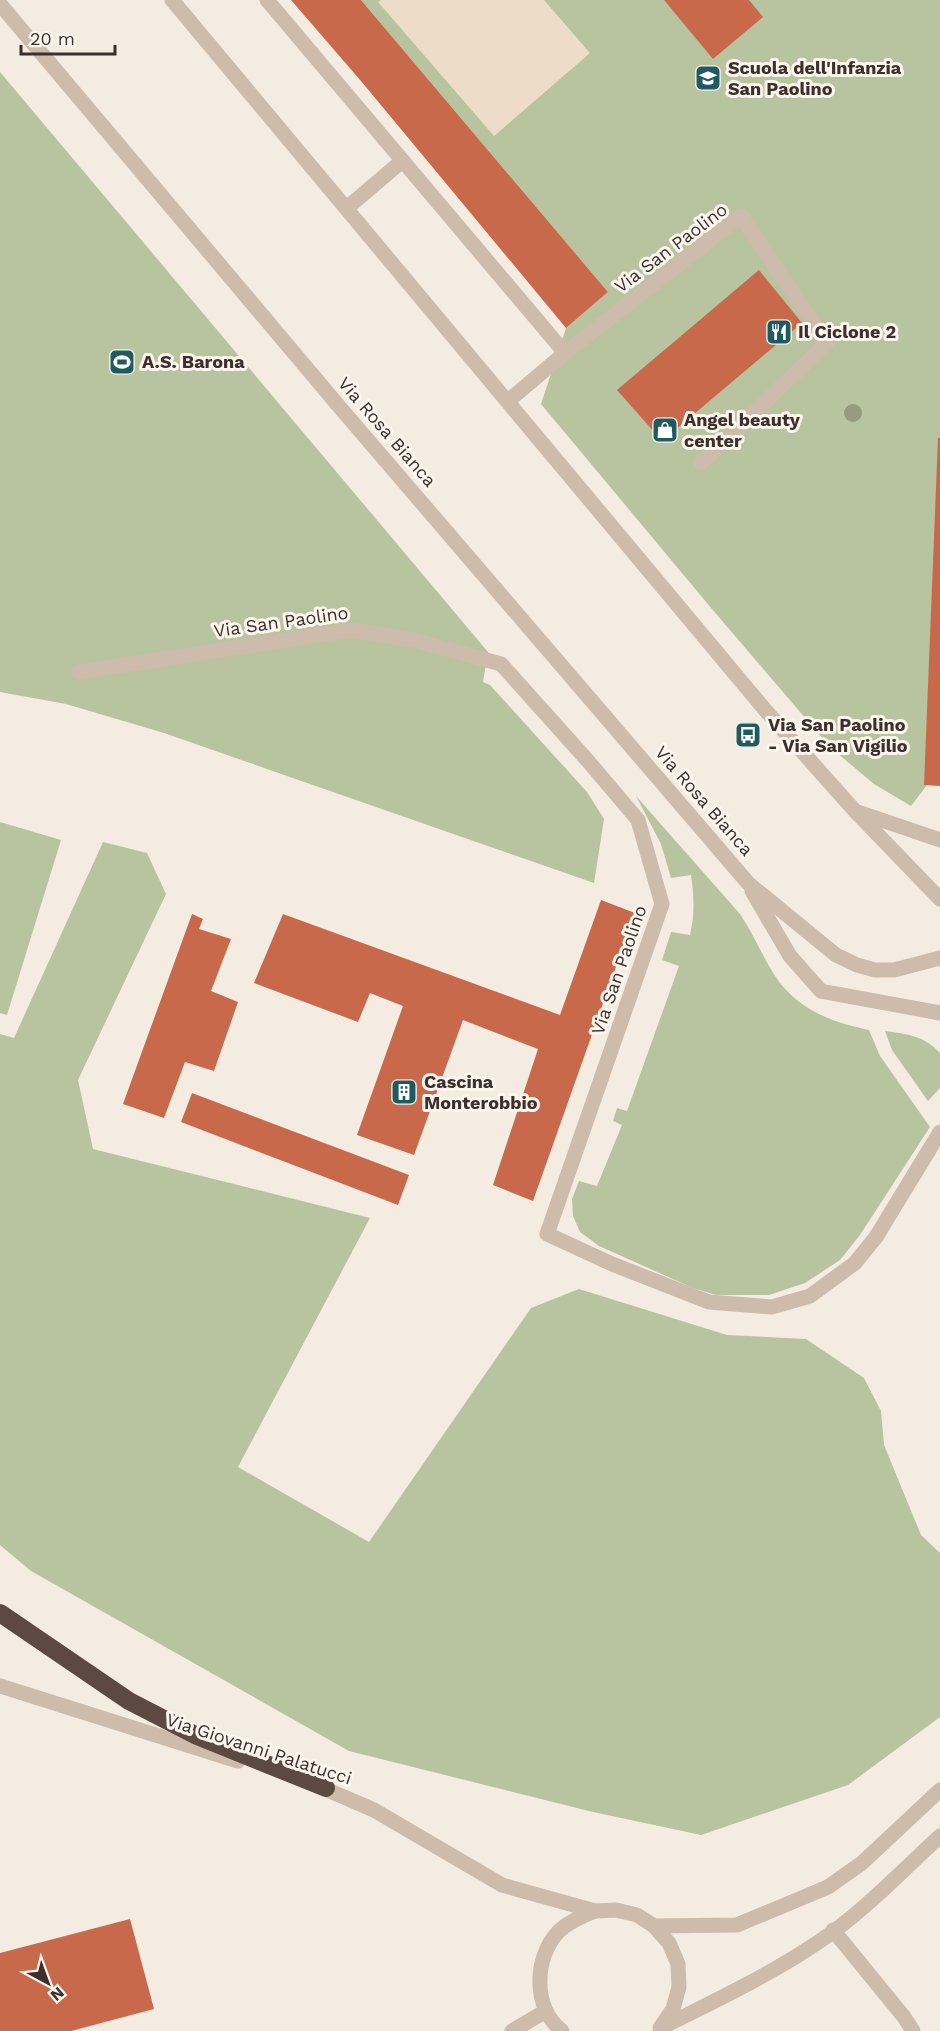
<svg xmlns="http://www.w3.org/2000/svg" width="940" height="2031" font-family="'Work Sans',sans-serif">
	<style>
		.green { fill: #b8c4a0 }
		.plaza { fill: #ecdcc8 }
		.building { fill: #c8694b }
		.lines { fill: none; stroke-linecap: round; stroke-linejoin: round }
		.lane { stroke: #cdbbac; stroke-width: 15 }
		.street { stroke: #cdbbac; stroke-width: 15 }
		.highway { stroke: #5c4a42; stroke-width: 18 }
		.tree { fill: #969b7f }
		.labels { text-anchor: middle; stroke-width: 6; stroke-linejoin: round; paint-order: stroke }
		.poi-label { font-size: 18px; font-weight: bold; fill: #3b302b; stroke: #fbf5ee; text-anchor: start }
		.street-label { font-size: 18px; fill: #3b302b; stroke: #fbf5ee }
	</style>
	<rect width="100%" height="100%" fill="#f4ebe1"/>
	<!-- green -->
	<g class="green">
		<polygon points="361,0 940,0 940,458 927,785 911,806 874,784 830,747 712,609 541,404 566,328 608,292"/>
		<polygon points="0,72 488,652 483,682 490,685 587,792 604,819 594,883 164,733 66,704 0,692"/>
		<path d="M636,796L740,914C755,936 764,961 780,983C803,1012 835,1023 869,1030L880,1056L930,1127L860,1235L840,1260L805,1283L769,1295H716L693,1288L599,1246L580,1232L573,1216L572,1199L579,1181L597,1186L622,1125L613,1121L617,1108L627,1111L679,966L662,960L671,932L690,935C695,914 694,896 691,875L671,878L661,844Z"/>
		<polygon points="0,822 61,840 7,1015 0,1013"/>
		<polygon points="103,842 147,853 166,894 78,1080 93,1149 370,1218 238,1467 369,1542 531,1308 579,1289 727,1335 806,1339 864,1378 881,1411 884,1445 921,1535 940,1553 940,1717 848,1785 701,1835 593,1812 349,1751 31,1571 0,1545 0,1034 14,1038"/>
		<path d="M885,1031C907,1034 925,1036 940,1053V1088L928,1101L892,1050Z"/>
	</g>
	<!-- plaza -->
	<polygon class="plaza" points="381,0 544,0 590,53 494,136 378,2"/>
	<!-- building -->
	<g class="building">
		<polygon points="291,0 361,0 608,292 566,328 361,81"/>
		<polygon points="664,0 749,0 763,17 713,59"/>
		<polygon points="759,270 802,323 662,441 617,390"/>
		<polygon points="938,438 940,438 940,786 924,785"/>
		<polygon points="601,900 635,913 533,1201 493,1185 538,1049 463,1020 414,1155 357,1135 403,1006 370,993 358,1022 254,983 283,914 560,1015"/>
		<polygon points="192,914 203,919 199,929 231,939 211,991 238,1002 214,1071 185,1062 164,1118 123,1104"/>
		<polygon points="192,1093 409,1175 398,1205 181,1122"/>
		<polygon points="130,1919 154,2009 71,2031 0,2031 0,1953"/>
	</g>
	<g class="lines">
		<!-- lane -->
		<g class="lane">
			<polyline points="267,0 565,353"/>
			<polyline points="347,208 402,161"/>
			<polyline points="508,401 565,353 741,216 827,343 701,463"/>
			<polyline points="79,672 351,630 414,640 501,664 588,761 638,820 662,904 547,1234 612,1264 709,1302 772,1307 810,1296 855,1263 876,1237 940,1132"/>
			<polyline points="833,1930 904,2017 913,2031"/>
		</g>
		<!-- street -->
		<g class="street">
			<polyline points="172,0 766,711 855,811 940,899"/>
			<polyline points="0,4 337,404 748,883 836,955 857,965 875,970 894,970 940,958"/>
			<polyline points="858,812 940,840"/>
			<polyline points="752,891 790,956 821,991 940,1013"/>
			<polyline points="0,1686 238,1761"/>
			<polyline points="316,1785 374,1810 502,1885 595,1911 616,1910 637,1915 654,1926 669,1943 678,1964 679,1987 673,2009 660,2028"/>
			<polyline points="654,1926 737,1925 828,1887 862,1863 940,1790"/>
			<path d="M663,2027C716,2000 770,1975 820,1941C863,1912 902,1871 940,1836"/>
			<polyline points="512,2031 546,2011"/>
			<path d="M562,2031C532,2007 534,1957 559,1931C570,1921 582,1916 595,1911"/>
		</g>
		<!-- highway -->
		<polyline class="highway" points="0,1613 129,1701 197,1736 326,1788"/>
	</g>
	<!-- trees -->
	<circle class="tree" cx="853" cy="413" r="9"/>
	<!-- icons -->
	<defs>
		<g id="school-square" transform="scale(1.35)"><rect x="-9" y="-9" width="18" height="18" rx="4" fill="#1f5a5e" stroke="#fbf5ee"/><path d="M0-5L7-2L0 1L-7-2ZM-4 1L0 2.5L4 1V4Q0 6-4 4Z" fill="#fff"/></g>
		<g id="restaurant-square" transform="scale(1.35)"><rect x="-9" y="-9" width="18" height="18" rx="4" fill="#1f5a5e" stroke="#fbf5ee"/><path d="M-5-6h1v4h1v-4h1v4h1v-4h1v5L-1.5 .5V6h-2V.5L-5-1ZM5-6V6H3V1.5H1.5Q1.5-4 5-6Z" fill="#fff"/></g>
		<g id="stadium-square" transform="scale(1.35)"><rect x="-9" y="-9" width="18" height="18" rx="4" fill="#1f5a5e" stroke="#fbf5ee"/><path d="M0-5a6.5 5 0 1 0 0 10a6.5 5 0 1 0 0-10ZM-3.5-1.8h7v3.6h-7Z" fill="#fff"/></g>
		<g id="shop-square" transform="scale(1.35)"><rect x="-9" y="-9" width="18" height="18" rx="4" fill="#1f5a5e" stroke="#fbf5ee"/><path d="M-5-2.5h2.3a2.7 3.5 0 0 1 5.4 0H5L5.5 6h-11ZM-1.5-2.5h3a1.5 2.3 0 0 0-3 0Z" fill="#fff"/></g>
		<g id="bus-square" transform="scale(1.35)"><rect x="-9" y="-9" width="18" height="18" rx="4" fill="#1f5a5e" stroke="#fbf5ee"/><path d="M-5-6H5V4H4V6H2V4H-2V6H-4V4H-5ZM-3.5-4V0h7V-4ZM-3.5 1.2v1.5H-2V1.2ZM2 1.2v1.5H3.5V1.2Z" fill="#fff"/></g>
		<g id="building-square" transform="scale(1.35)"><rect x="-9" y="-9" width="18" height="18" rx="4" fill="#1f5a5e" stroke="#fbf5ee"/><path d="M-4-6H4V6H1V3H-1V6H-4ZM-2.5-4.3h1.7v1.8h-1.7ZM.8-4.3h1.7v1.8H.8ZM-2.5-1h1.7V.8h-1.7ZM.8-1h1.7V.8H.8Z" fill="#fff"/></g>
	</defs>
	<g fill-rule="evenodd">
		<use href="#school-square" x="708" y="78"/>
		<use href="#restaurant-square" x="779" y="332"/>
		<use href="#stadium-square" x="122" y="362"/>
		<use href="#shop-square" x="665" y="430"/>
		<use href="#bus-square" x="748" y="735"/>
		<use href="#building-square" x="404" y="1092"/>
	</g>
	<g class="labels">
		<!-- poi labels -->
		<g class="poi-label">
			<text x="728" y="74">Scuola dell'Infanzia<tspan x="728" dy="21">San Paolino</tspan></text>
			<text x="798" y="338">Il Ciclone 2</text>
			<text x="142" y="368">A.S. Barona</text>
			<text x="684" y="426">Angel beauty<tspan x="684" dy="21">center</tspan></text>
			<text x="768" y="731">Via San Paolino<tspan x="768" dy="21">- Via San Vigilio</tspan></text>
			<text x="424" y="1088">Cascina<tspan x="424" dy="21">Monterobbio</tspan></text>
		</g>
		<!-- street labels -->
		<g class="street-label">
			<text transform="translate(671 248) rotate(-37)" y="6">Via San Paolino</text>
			<text transform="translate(387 432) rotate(49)" y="6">Via Rosa Bianca</text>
			<text transform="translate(281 622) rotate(-8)" y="6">Via San Paolino</text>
			<text transform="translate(704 801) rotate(49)" y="6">Via Rosa Bianca</text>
			<text transform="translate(619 970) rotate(-71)" y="6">Via San Paolino</text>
			<text transform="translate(259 1749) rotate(18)" y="6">Via Giovanni Palatucci</text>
		</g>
	</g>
	<!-- north arrow -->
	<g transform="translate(48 1983) rotate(139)" stroke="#fbf5ee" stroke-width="4.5" paint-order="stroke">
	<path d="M0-4.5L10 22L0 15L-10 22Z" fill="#3b302b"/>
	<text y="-9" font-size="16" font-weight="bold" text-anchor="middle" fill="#3b302b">N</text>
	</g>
	<!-- scale -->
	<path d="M21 45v9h94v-9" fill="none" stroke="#3b302b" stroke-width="3"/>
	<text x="30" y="45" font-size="18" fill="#3b302b" stroke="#fbf5ee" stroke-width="4.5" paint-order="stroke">20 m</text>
</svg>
